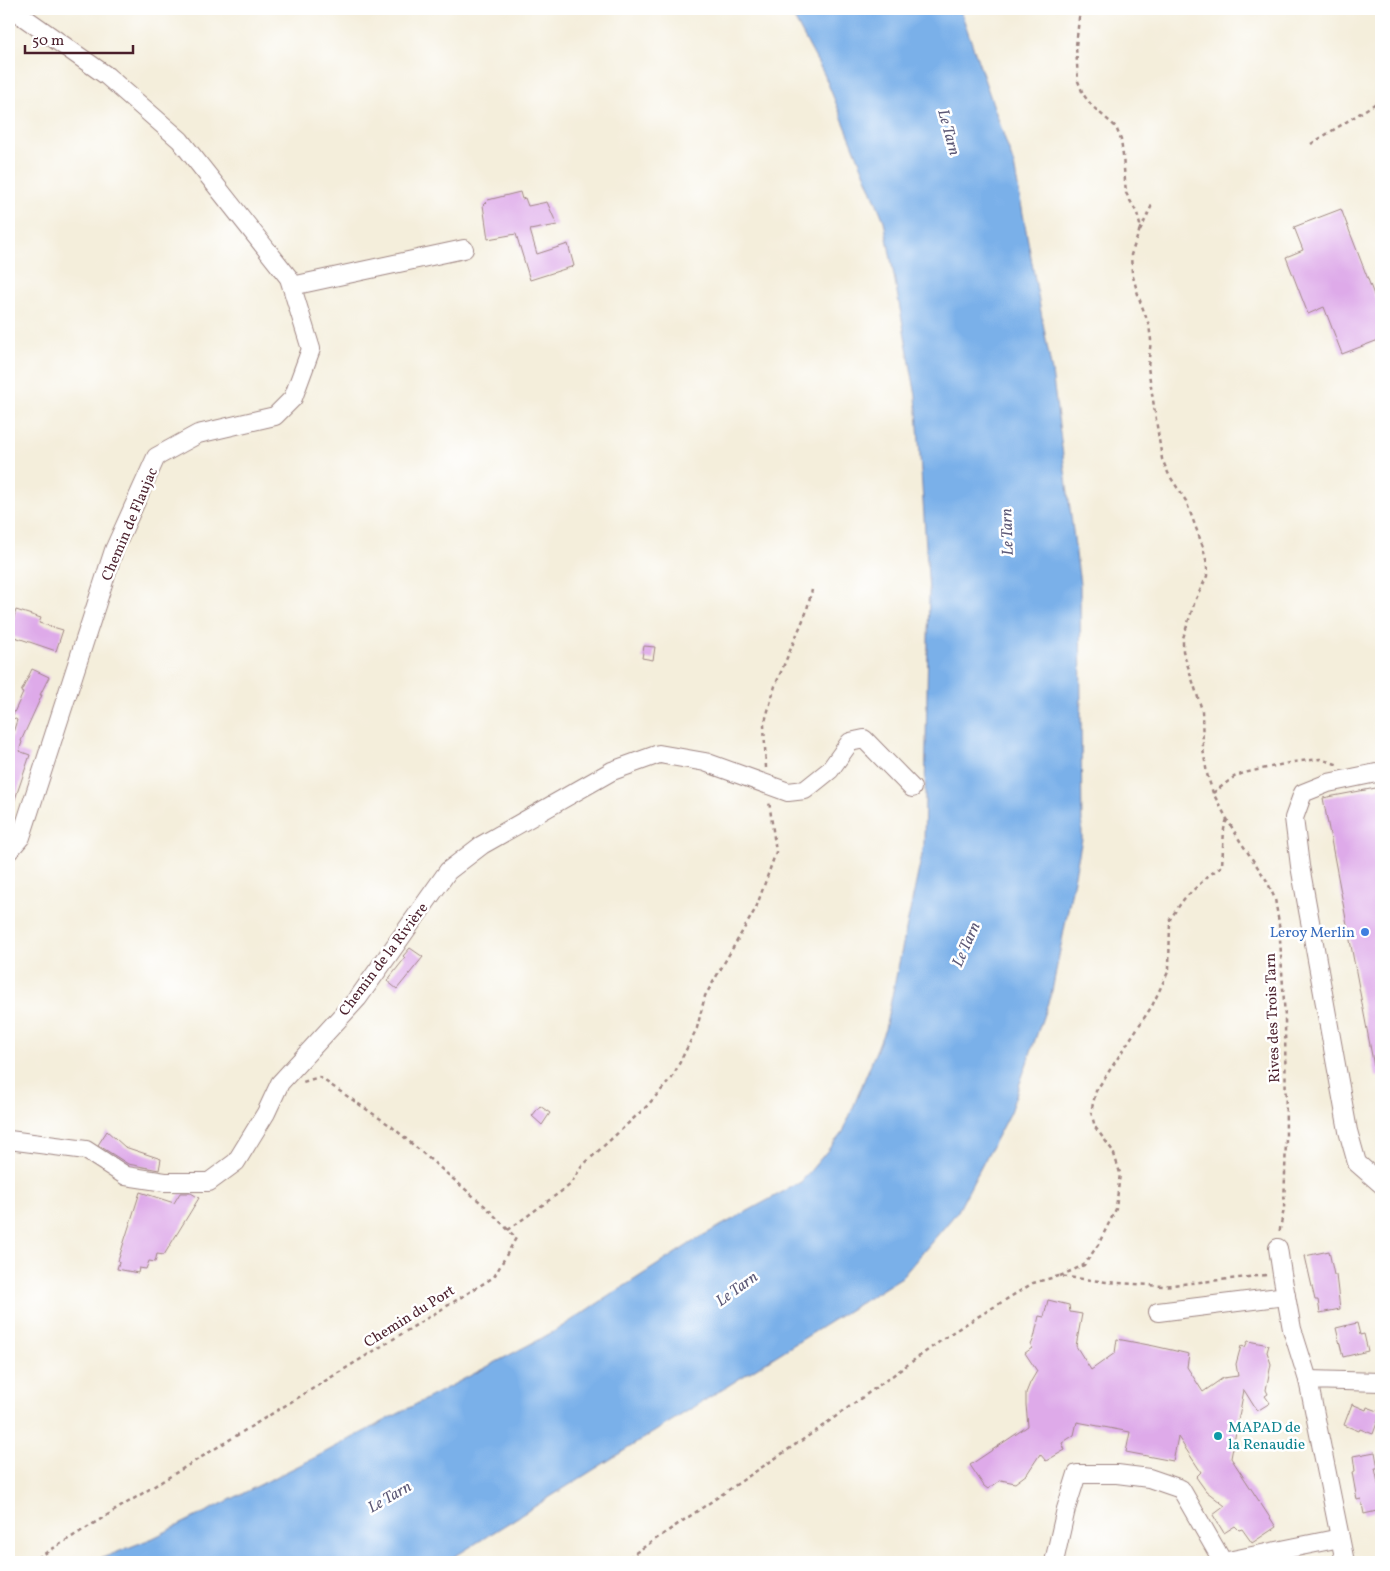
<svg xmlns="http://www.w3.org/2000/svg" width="1390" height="1571" font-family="Vollkorn,serif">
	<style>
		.water { fill: #7ab0e9; stroke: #62688a }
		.building { fill: #deaae9 }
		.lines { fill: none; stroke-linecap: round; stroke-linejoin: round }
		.minor-casing { stroke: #9f8683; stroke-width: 20 }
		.path { stroke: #9f8683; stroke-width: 2.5; stroke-dasharray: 4 4; stroke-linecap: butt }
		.minor { stroke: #fff; stroke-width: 18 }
		.shop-dot { fill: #3f7fe0; stroke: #fff; stroke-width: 2 }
		.culture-dot { fill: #0f9aa8; stroke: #fff; stroke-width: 2 }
		.labels { text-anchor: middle; stroke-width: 5; stroke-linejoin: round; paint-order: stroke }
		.street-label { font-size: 15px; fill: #4a1f2b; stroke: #fff }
		.shop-label { font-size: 15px; fill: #366cbe; stroke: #fff; text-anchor: end }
		.culture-label { font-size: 15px; fill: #0d838f; stroke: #fff; text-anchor: start }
		.water-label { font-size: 16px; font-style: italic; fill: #5d5977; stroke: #fff }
	</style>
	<rect width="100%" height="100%" fill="#fff"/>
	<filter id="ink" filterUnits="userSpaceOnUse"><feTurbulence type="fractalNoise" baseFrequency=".02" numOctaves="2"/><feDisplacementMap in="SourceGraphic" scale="10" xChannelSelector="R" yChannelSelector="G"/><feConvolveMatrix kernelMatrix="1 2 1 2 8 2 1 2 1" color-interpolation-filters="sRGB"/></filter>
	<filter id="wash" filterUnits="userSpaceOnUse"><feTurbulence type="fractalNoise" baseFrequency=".0096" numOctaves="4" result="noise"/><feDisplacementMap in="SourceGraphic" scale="20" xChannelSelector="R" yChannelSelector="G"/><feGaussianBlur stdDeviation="1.12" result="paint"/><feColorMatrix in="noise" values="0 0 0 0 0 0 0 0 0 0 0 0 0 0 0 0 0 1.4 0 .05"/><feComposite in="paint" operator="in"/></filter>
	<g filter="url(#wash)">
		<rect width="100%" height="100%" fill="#f4eedb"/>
		<!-- water -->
		<polygon class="water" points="789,9 960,9 1014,165 1052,372 1080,584 1082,839 1052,991 1010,1112 958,1211 902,1277 446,1562 92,1562 153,1538 316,1457 555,1331 702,1236 801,1182 843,1132 885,1029 924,845 929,592 916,396 884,221 824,74"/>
		<g id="blocks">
			<!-- building -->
			<g class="building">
				<polygon points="520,192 522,199 525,198 528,206 547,202 557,225 530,230 537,254 568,244 574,266 530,280 516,234 488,239 483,205 488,200"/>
				<polygon points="1341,209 1381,313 1381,339 1342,354 1324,307 1308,314 1286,257 1303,250 1294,227"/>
				<polygon points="16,610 41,618 39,623 63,630 56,651 9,635"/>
				<polygon points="644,646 655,647 653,660 642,658"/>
				<polygon points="32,669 49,677 40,695 42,695 21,741 22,742 19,751 30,755 11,811 9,811 9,745 17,720 12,717 23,693 21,692"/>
				<polygon points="1381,787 1381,1076 1376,1077 1323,798"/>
				<polygon points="410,948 423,957 397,989 387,981 405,958 403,956"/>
				<polygon points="540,1106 550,1113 542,1125 532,1116"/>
				<polygon points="107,1131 125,1147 161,1159 159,1170 128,1164 98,1145"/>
				<polygon points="140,1192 174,1203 180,1193 191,1193 199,1198 164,1255 157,1254 155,1262 149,1261 146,1269 139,1268 138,1273 117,1269 119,1262 118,1261"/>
				<polygon points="1329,1251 1334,1275 1336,1275 1340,1309 1320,1313 1318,1300 1315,1300 1305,1256"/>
				<polygon points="1048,1300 1069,1305 1070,1312 1082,1314 1076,1346 1091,1370 1115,1353 1117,1339 1154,1346 1189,1354 1187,1367 1203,1392 1223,1378 1238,1376 1236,1364 1241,1346 1245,1347 1248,1341 1269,1345 1267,1352 1271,1364 1266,1390 1268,1394 1265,1396 1270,1403 1257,1411 1244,1390 1231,1458 1276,1527 1252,1543 1242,1529 1239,1530 1235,1526 1224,1533 1213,1515 1225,1506 1206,1491 1196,1477 1201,1472 1178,1437 1173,1461 1126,1452 1130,1432 1077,1422 1074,1435 1062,1443 1065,1450 1046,1461 1040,1454 1027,1474 1015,1483 1001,1480 988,1489 984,1486 970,1465 1028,1426 1026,1405 1026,1393 1030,1383 1037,1371 1025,1353 1032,1348 1031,1345 1034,1338 1039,1316 1044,1317"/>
				<polygon points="1357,1323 1360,1335 1364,1334 1368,1351 1343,1357 1336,1328"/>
				<polygon points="1352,1404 1366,1410 1367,1407 1381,1412 1373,1434 1360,1429 1359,1431 1344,1425"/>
				<polygon points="1375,1452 1378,1468 1375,1468 1381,1498 1381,1510 1364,1514 1361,1499 1357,1500 1352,1472 1355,1471 1353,1456"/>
			</g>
		</g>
	</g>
	<g filter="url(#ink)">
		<use href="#blocks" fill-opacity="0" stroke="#9f8683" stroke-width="1"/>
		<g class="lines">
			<!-- minor casing -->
			<g class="minor-casing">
				<g id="minor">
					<polyline points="292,286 464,249"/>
					<polyline points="1381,772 1328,783 1303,793 1294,818 1300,866 1348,1131 1357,1163 1381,1184"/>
					<polyline points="9,851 21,837 114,550 156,457 198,434 275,416 293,398 311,349 289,278 180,140 107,76 12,9"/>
					<polyline points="9,1140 86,1150 126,1176 165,1182 209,1182 236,1162 266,1113 280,1083 358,998 448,871 482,845 612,771 659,754 705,762 788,792 805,790 830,770 850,742 864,739 912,788"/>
					<polyline points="1278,1248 1282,1274 1292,1329 1308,1380"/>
					<polyline points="1158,1312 1286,1296"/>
					<polyline points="1054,1562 1066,1509 1077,1474 1117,1474 1149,1478 1181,1489 1223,1562"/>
					<polyline points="1223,1562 1340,1538"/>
					<polyline points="1345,1562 1308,1380 1381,1382"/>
				</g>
			</g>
			<!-- path -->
			<g class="path">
				<polyline points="1080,9 1076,46 1078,81 1083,94 1092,106 1116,127 1121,140 1123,156 1126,193 1137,213 1140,225 1139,232 1131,255 1132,273 1139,298 1149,325 1151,340 1148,367 1162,459 1169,475 1186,501 1203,547 1207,564 1207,576 1195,601 1183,638 1183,651 1202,710 1203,749 1207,774 1213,793 1227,819 1240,841 1267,881 1275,899 1279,923 1285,1018 1286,1138 1284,1209 1279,1234"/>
				<polyline points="1311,144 1381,100"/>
				<polyline points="1140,231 1152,205"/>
				<polyline points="766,768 764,725 775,686 806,613 812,590"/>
				<polyline points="1213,793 1234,777 1244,773 1293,762 1320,759 1339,765"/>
				<polyline points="508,1230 570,1185 582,1166 647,1106 672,1078 697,1028 705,996 756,908 776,852 769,801"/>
				<polyline points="1060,1276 1084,1265 1098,1245 1116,1209 1120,1173 1113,1151 1095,1127 1091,1112 1096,1091 1152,1006 1169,970 1170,919 1184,899 1208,876 1222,866 1224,829 1227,819"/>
				<polyline points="31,1562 494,1277 516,1238 486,1207 391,1126 319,1077 303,1082"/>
				<polyline points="622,1562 817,1430 953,1332 1033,1283 1059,1276 1106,1282 1163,1286 1267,1275"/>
			</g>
			<!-- minor -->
			<use href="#minor" class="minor"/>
		</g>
	</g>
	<!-- markers -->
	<circle class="shop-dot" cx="1365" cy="932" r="5"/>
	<circle class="culture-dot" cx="1218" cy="1436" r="5"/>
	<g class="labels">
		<!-- street labels -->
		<g class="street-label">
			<text transform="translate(129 524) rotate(-67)" y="5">Chemin de Flaujac</text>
			<text transform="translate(383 959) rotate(-53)" y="5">Chemin de la Rivière</text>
			<text transform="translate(1272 1018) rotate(-92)" y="5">Rives des Trois Tarn</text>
			<text transform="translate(409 1316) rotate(-32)" y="5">Chemin du Port</text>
		</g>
		<!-- shop labels -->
		<g class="shop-label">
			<text x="1355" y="937">Leroy Merlin</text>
		</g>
		<!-- culture labels -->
		<g class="culture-label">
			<text x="1228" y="1432">MAPAD de<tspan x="1228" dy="17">la Renaudie</tspan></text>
		</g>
		<!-- water labels -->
		<g class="water-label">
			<text transform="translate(950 132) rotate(75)" y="6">Le Tarn</text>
			<text transform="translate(1006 532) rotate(-92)" y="6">Le Tarn</text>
			<text transform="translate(965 944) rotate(-66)" y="6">Le Tarn</text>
			<text transform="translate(736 1288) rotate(-36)" y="6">Le Tarn</text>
			<text transform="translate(389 1496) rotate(-30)" y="6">Le Tarn</text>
		</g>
	</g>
	<!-- margin -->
	<rect width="1390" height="1571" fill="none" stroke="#fff" stroke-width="30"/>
	<!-- scale -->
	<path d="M25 45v8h108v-8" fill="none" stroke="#4a1f2b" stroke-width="2.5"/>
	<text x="32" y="45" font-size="15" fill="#4a1f2b" stroke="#ffffff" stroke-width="4" paint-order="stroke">50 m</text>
</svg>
